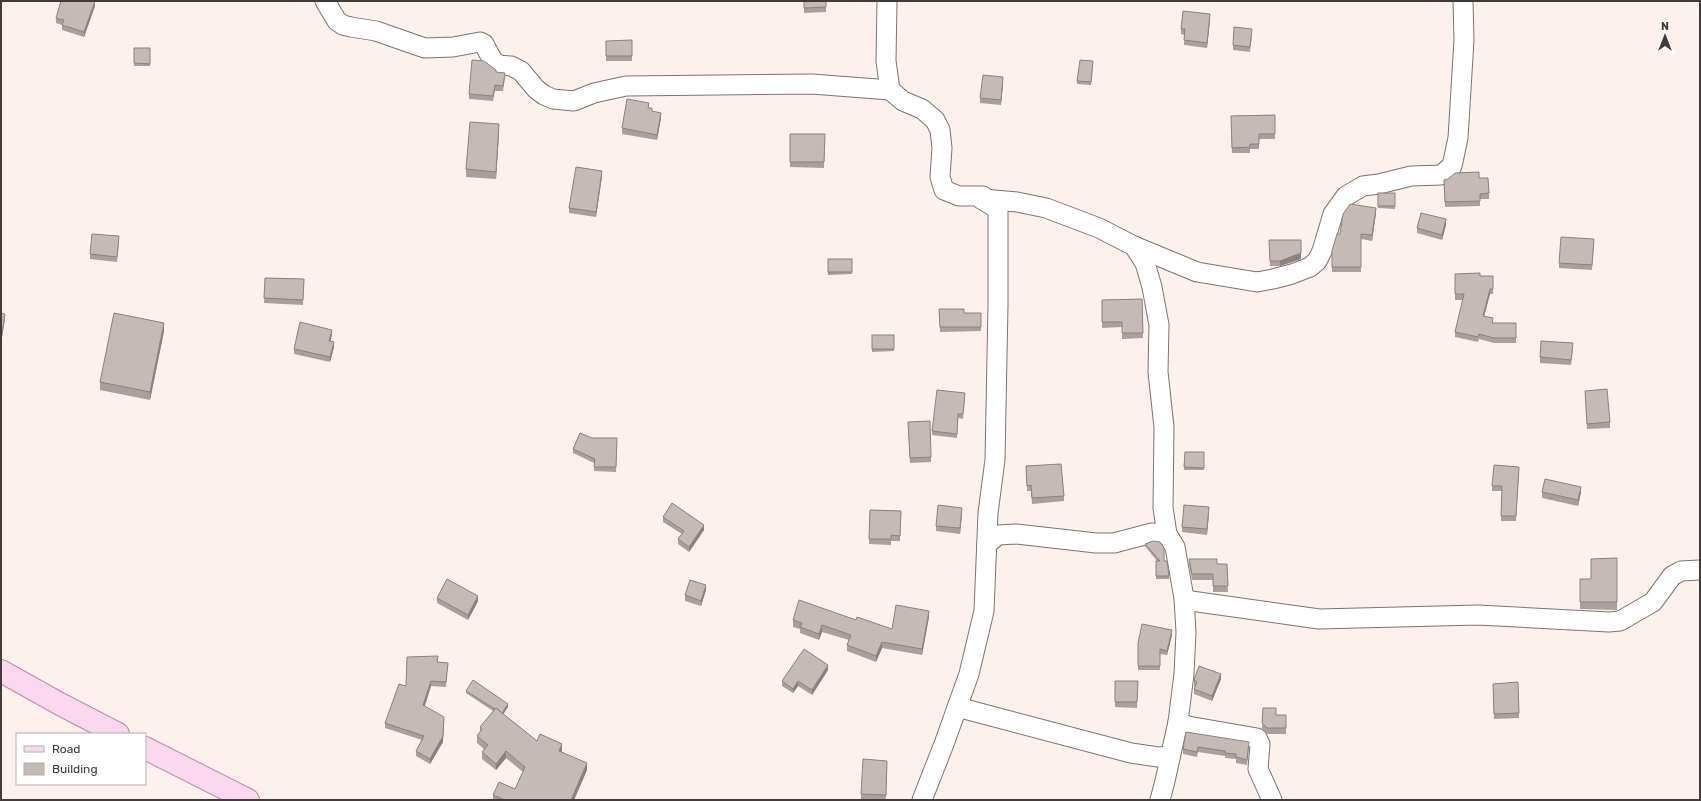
<svg xmlns="http://www.w3.org/2000/svg" width="1701" height="801" font-family="Rubik,sans-serif">
	<style>
		.lines { fill: none; stroke-linecap: round; stroke-linejoin: round }
		.minor-casing { stroke: #7e7470; stroke-width: 21 }
		.major-casing { stroke: #b88fa7; stroke-width: 24 }
		.minor { stroke: #fff; stroke-width: 19 }
		.major { stroke: #fbd7ed; stroke-width: 22 }
		.wall { fill: #a9a09d }
		.shaded-wall { fill: #8a827f }
		.building { fill: #c5bab6; stroke: #8a827f }
	</style>
	<rect width="100%" height="100%" fill="#fcf1ec"/>
	<g class="lines">
		<!-- minor casing -->
		<g class="minor-casing">
			<g id="minor">
				<polyline points="325,1 337,21 343,25 351,27 376,31 416,45 425,48 453,47 480,42 484,44 493,61 499,65 511,66 521,71 536,89 544,95 553,99 574,101 594,93 626,86 812,84 890,90"/>
				<polyline points="887,1 886,61 890,90 903,101 922,109 935,120 940,130 942,148 940,177 944,190 959,196 983,196 981,199 998,209 998,305 995,460 988,513 984,611 969,674 944,744 922,800"/>
				<polyline points="983,199 1017,202 1046,208 1099,228 1134,246 1145,263 1152,287 1159,325 1158,372 1164,427 1163,508 1167,534 1175,547 1184,598 1186,632 1184,674 1178,722 1165,781 1160,800"/>
				<polyline points="1134,246 1197,272 1257,282 1273,279 1292,274 1310,267 1317,261 1322,251 1333,214 1346,196 1363,186 1379,184 1411,176 1441,175 1452,166 1458,138 1464,40 1463,1"/>
				<polyline points="987,544 998,535 1016,534 1096,543 1114,543 1152,533 1167,534"/>
				<polyline points="1184,598 1191,601 1319,619 1478,615 1609,622 1620,621 1653,602 1672,576 1681,571 1700,570"/>
				<polyline points="957,707 1131,753 1158,757 1170,756"/>
				<polyline points="1178,722 1188,726 1257,738 1260,744 1258,769 1272,800"/>
			</g>
		</g>
		<!-- major casing -->
		<g class="major-casing">
			<g id="major">
				<polyline points="1,671 60,704 118,734"/>
				<polyline points="145,748 248,800"/>
			</g>
		</g>
		<!-- minor -->
		<use href="#minor" class="minor"/>
		<!-- major -->
		<use href="#major" class="major"/>
	</g>
	<!-- wall -->
	<g class="wall">
		<polygon points="804,1 826,1 826,12 804,13"/>
		<polygon points="95,6 84,37 62,30 62,25 56,23 56,18"/>
		<polygon points="1210,19 1207,48 1184,45 1184,35 1181,34 1181,29"/>
		<polygon points="1252,34 1250,52 1233,50 1233,45"/>
		<polygon points="606,41 632,56 632,61 606,61"/>
		<rect x="134" y="48" width="16" height="18"/>
		<polygon points="1093,64 1091,85 1077,84 1077,81"/>
		<polygon points="496,72 505,78 503,91 495,91 493,101 469,99 469,94"/>
		<polygon points="1003,83 1001,105 980,103 980,98"/>
		<polygon points="649,108 652,111 661,118 657,140 622,134 622,128"/>
		<polygon points="1275,115 1275,139 1259,139 1259,149 1250,149 1250,153 1232,153 1231,116"/>
		<polygon points="499,132 496,179 466,177 466,169"/>
		<polygon points="825,134 824,168 790,167 790,162"/>
		<polygon points="602,176 596,217 569,213 569,208"/>
		<polygon points="1444,180 1489,193 1489,199 1480,199 1480,206 1445,207"/>
		<polygon points="1378,193 1395,193 1395,209 1378,208"/>
		<polygon points="1376,213 1372,241 1361,239 1361,272 1332,272 1332,251 1340,234"/>
		<polygon points="1446,225 1442,240 1417,233 1417,228"/>
		<polygon points="1269,240 1301,259 1280,266 1270,266"/>
		<polygon points="119,242 117,262 90,259 90,254"/>
		<polygon points="1594,244 1592,270 1559,268 1559,263"/>
		<polygon points="828,259 852,259 852,274 828,275"/>
		<polygon points="1455,274 1480,276 1493,276 1493,294 1490,294 1484,316 1493,323 1516,323 1516,343 1494,343 1479,339 1478,342 1455,337 1455,332 1463,300 1455,300"/>
		<polygon points="265,278 304,279 303,305 264,303"/>
		<polygon points="1142,299 1143,338 1122,339 1122,327 1102,328 1102,300"/>
		<polygon points="939,309 964,313 981,313 981,331 940,332"/>
		<polygon points="164,331 150,400 100,390 100,382"/>
		<polygon points="332,335 330,341 334,347 330,362 294,354 294,349"/>
		<polygon points="872,335 894,335 894,351 872,352"/>
		<polygon points="1573,348 1571,365 1540,363 1540,357"/>
		<polygon points="1585,391 1610,422 1610,428 1587,429"/>
		<polygon points="965,398 963,419 958,418 957,438 932,435 932,431"/>
		<polygon points="908,427 931,457 931,462 910,463"/>
		<polygon points="617,438 616,472 594,471 594,463 573,453 573,449"/>
		<polygon points="1185,452 1204,452 1204,470 1184,470"/>
		<polygon points="1026,466 1064,496 1064,501 1032,504 1031,491 1027,491"/>
		<polygon points="1519,472 1516,521 1501,521 1502,491 1492,491 1492,486"/>
		<polygon points="1542,492 1581,492 1578,506 1542,498"/>
		<polygon points="870,510 901,511 900,541 891,541 891,545 869,544"/>
		<polygon points="1209,512 1207,535 1182,532 1182,527"/>
		<polygon points="962,513 960,534 936,531 936,526"/>
		<polygon points="663,517 704,530 689,552 678,544 678,539 682,534 663,522"/>
		<polygon points="1145,544 1164,561 1169,576 1169,579 1156,579 1156,561 1157,561 1145,546"/>
		<polygon points="1617,558 1617,610 1580,609 1580,579 1591,579"/>
		<polygon points="1189,559 1217,564 1227,564 1228,592 1213,592 1213,580 1192,580 1189,564"/>
		<polygon points="706,590 701,606 685,601 685,595"/>
		<polygon points="437,598 478,601 468,620 437,603"/>
		<polygon points="929,617 922,655 882,648 876,662 847,651 847,645 849,640 822,632 819,640 800,633 800,629 793,627 793,620 892,629"/>
		<polygon points="1172,635 1167,655 1160,654 1160,670 1138,670 1138,643"/>
		<polygon points="438,662 448,663 446,687 431,686 425,706 443,742 430,764 416,756 416,751 422,740 385,728 385,723"/>
		<polygon points="828,670 812,695 798,686 793,693 782,686 782,681"/>
		<polygon points="1221,679 1212,701 1194,694 1194,689 1195,686 1194,686 1194,680"/>
		<polygon points="1115,681 1138,681 1137,708 1115,707"/>
		<polygon points="1493,689 1519,713 1519,718 1494,719"/>
		<polygon points="466,691 508,707 503,714 537,741 562,751 562,752 587,770 574,800 493,800 493,795 515,789 523,772 506,758 496,770 482,759 482,752 484,749 477,743 477,736 480,732 480,727 493,711 466,693"/>
		<polygon points="1263,708 1276,715 1286,715 1286,734 1267,734 1262,729"/>
		<polygon points="1186,732 1249,748 1247,765 1236,763 1236,759 1225,758 1225,756 1198,752 1197,757 1183,754 1183,749"/>
		<polygon points="887,761 886,800 861,799 861,794"/>
	</g>
	<!-- shaded-wall -->
	<g class="shaded-wall">
		<polygon points="95,1 95,6 84,37 84,32"/>
		<polygon points="1210,14 1210,19 1207,48 1207,43"/>
		<polygon points="1003,77 1003,83 1001,105 1001,100"/>
		<polygon points="661,113 661,118 657,140 657,135"/>
		<polygon points="499,124 499,132 496,179 496,172"/>
		<polygon points="602,171 602,176 596,217 596,212"/>
		<polygon points="1376,208 1376,213 1372,241 1372,235"/>
		<polygon points="1446,219 1446,225 1442,240 1442,235"/>
		<polygon points="1301,253 1301,259 1280,266 1280,261"/>
		<polygon points="1490,289 1490,294 1483,321 1483,316"/>
		<polygon points="5,314 5,319 1,344 1,339"/>
		<polygon points="164,323 164,331 150,400 150,392"/>
		<polygon points="332,330 332,335 329,346 329,341"/>
		<polygon points="334,342 334,347 330,362 330,357"/>
		<polygon points="1581,487 1581,492 1578,506 1578,500"/>
		<polygon points="1209,507 1209,512 1207,535 1207,529"/>
		<polygon points="962,508 962,513 960,534 960,528"/>
		<polygon points="704,525 704,530 689,552 689,547"/>
		<polygon points="706,585 706,590 701,606 701,601"/>
		<polygon points="478,596 478,601 468,620 468,615"/>
		<polygon points="929,611 929,617 922,655 922,649"/>
		<polygon points="822,625 822,632 819,640 819,634"/>
		<polygon points="1172,630 1172,635 1167,655 1167,651"/>
		<polygon points="882,642 882,648 876,662 876,656"/>
		<polygon points="828,665 828,670 812,695 812,690"/>
		<polygon points="1221,674 1221,679 1212,701 1212,696"/>
		<polygon points="431,681 431,686 423,710 423,705"/>
		<polygon points="798,681 798,686 793,693 793,689"/>
		<polygon points="508,704 508,707 502,716 502,714"/>
		<polygon points="444,722 443,742 430,764 430,759"/>
		<polygon points="562,744 562,751 559,757 559,751"/>
		<polygon points="506,751 506,758 496,770 496,764"/>
		<polygon points="587,763 587,770 574,800 571,800"/>
	</g>
	<!-- building -->
	<g class="building">
		<polygon points="61,1 95,1 84,32 62,25 64,20 56,18"/>
		<polygon points="804,1 826,1 826,7 804,8"/>
		<polygon points="1183,11 1210,14 1207,43 1184,40 1185,29 1181,29"/>
		<polygon points="1234,27 1252,29 1250,47 1233,45"/>
		<polygon points="632,40 632,56 606,56 606,41"/>
		<polygon points="134,48 150,48 150,64 134,63"/>
		<polygon points="472,60 484,61 496,70 496,72 505,73 503,86 495,85 493,96 469,94"/>
		<polygon points="1080,60 1093,61 1091,82 1077,81"/>
		<polygon points="983,75 1003,77 1001,100 980,98"/>
		<polygon points="627,99 649,103 648,108 652,108 652,111 661,113 657,135 622,128"/>
		<polygon points="1275,115 1275,134 1259,134 1259,144 1250,144 1250,147 1232,148 1231,116"/>
		<polygon points="470,122 499,124 496,172 466,169"/>
		<polygon points="790,134 825,134 824,162 790,162"/>
		<polygon points="576,167 602,171 596,212 569,208"/>
		<polygon points="1479,172 1479,178 1488,178 1489,193 1480,194 1480,201 1445,202 1444,180 1448,179 1455,173"/>
		<rect x="1378" y="193" width="17" height="13"/>
		<polygon points="1350,204 1376,208 1372,235 1361,234 1361,267 1332,267 1332,251 1337,234 1340,234 1343,214"/>
		<polygon points="1421,213 1446,219 1442,235 1417,228"/>
		<polygon points="92,234 119,236 117,257 90,254"/>
		<polygon points="1561,237 1594,239 1592,265 1559,263"/>
		<polygon points="1269,240 1301,240 1301,253 1280,261 1270,261"/>
		<rect x="828" y="259" width="24" height="13"/>
		<polygon points="1480,273 1480,276 1493,276 1493,289 1490,289 1483,316 1493,318 1492,323 1516,323 1516,338 1494,338 1479,334 1478,337 1455,332 1464,294 1455,294 1455,274"/>
		<polygon points="265,278 304,279 303,300 264,298"/>
		<polygon points="1142,299 1143,333 1122,333 1122,322 1102,322 1102,300"/>
		<polygon points="939,309 964,309 964,313 981,313 981,327 940,327"/>
		<polygon points="1,313 5,314 1,339"/>
		<polygon points="114,313 164,323 150,392 100,382"/>
		<polygon points="300,322 332,330 329,341 334,342 330,357 294,349"/>
		<rect x="872" y="335" width="22" height="14"/>
		<polygon points="1541,341 1573,343 1571,360 1540,357"/>
		<polygon points="1607,389 1610,422 1587,424 1585,391"/>
		<polygon points="937,390 965,393 963,414 958,414 957,434 932,431"/>
		<polygon points="930,421 931,457 910,458 908,422"/>
		<polygon points="580,433 592,438 617,438 616,467 594,467 595,459 573,449"/>
		<polygon points="1185,452 1204,452 1204,468 1184,467"/>
		<polygon points="1061,464 1064,496 1032,498 1031,485 1027,486 1026,466"/>
		<polygon points="1494,465 1519,467 1516,516 1501,516 1502,486 1492,486"/>
		<polygon points="1545,479 1581,487 1578,500 1542,492"/>
		<polygon points="672,503 704,525 689,547 678,539 684,531 663,517"/>
		<polygon points="938,505 962,508 960,528 936,526"/>
		<polygon points="1184,505 1209,507 1207,529 1182,527"/>
		<polygon points="870,510 901,511 900,536 891,535 891,539 869,539"/>
		<polygon points="1153,541 1160,542 1164,548 1164,561 1167,561 1169,576 1156,576 1156,561 1160,561 1145,544"/>
		<polygon points="1617,558 1617,602 1580,602 1580,579 1591,579 1591,559"/>
		<polygon points="1189,559 1217,559 1217,564 1227,564 1228,586 1213,586 1213,574 1192,574"/>
		<polygon points="447,579 478,596 468,615 437,598"/>
		<polygon points="690,580 706,585 701,601 685,595"/>
		<polygon points="799,600 856,620 857,617 892,629 896,605 929,611 922,649 882,642 876,656 847,645 851,635 822,625 819,634 800,627 802,623 793,620"/>
		<polygon points="1142,624 1172,630 1167,651 1160,649 1160,666 1138,666 1138,643"/>
		<polygon points="804,649 828,665 812,690 798,681 793,689 782,681"/>
		<polygon points="438,656 437,662 448,663 446,682 431,681 423,705 444,717 443,736 430,759 416,751 424,736 385,723 399,684 406,686 407,657"/>
		<polygon points="1199,666 1221,674 1212,696 1194,689 1197,682 1194,680"/>
		<polygon points="473,680 508,704 502,713 496,708 495,709 466,691"/>
		<polygon points="1115,681 1138,681 1137,702 1115,702"/>
		<polygon points="1518,682 1519,713 1494,714 1493,684"/>
		<polygon points="496,708 537,741 540,734 562,744 559,751 587,763 571,800 505,800 493,795 499,782 515,789 525,767 506,751 496,764 482,752 488,745 477,736 482,729 480,727"/>
		<polygon points="1263,708 1276,708 1276,715 1286,715 1286,728 1267,728 1262,723"/>
		<polygon points="1186,732 1249,742 1247,760 1236,757 1236,754 1225,753 1225,751 1198,747 1197,752 1183,749"/>
		<polygon points="863,759 887,761 886,795 861,794"/>
	</g>
	<!-- border -->
	<rect width="1701" height="801" fill="none" stroke="#403c3a" stroke-width="4"/>
	<!-- legend -->
	<rect x="16" y="733" width="130" height="52" fill="#ffffff" stroke="#b3b1b0"/>
	<rect x="24" y="746" width="20" height="6" fill="#fbd7ed" stroke="#b3b1b0"/>
	<text x="52" y="753" font-size="12" fill="#403c3a">Road</text>
	<rect x="24" y="763" width="20" height="12" fill="#c5bab6" stroke="#b3b1b0"/>
	<text x="52" y="773" font-size="12" fill="#403c3a">Building</text>
	<!-- north arrow -->
	<g transform="translate(1665 36)" stroke="#ffffff" stroke-width="3" paint-order="stroke">
	<path d="M0-3L7 15L0 10L-7 15Z" fill="#403c3a"/>
	<text y="-6" font-size="11" font-weight="bold" text-anchor="middle" fill="#403c3a">N</text>
	</g>
</svg>
